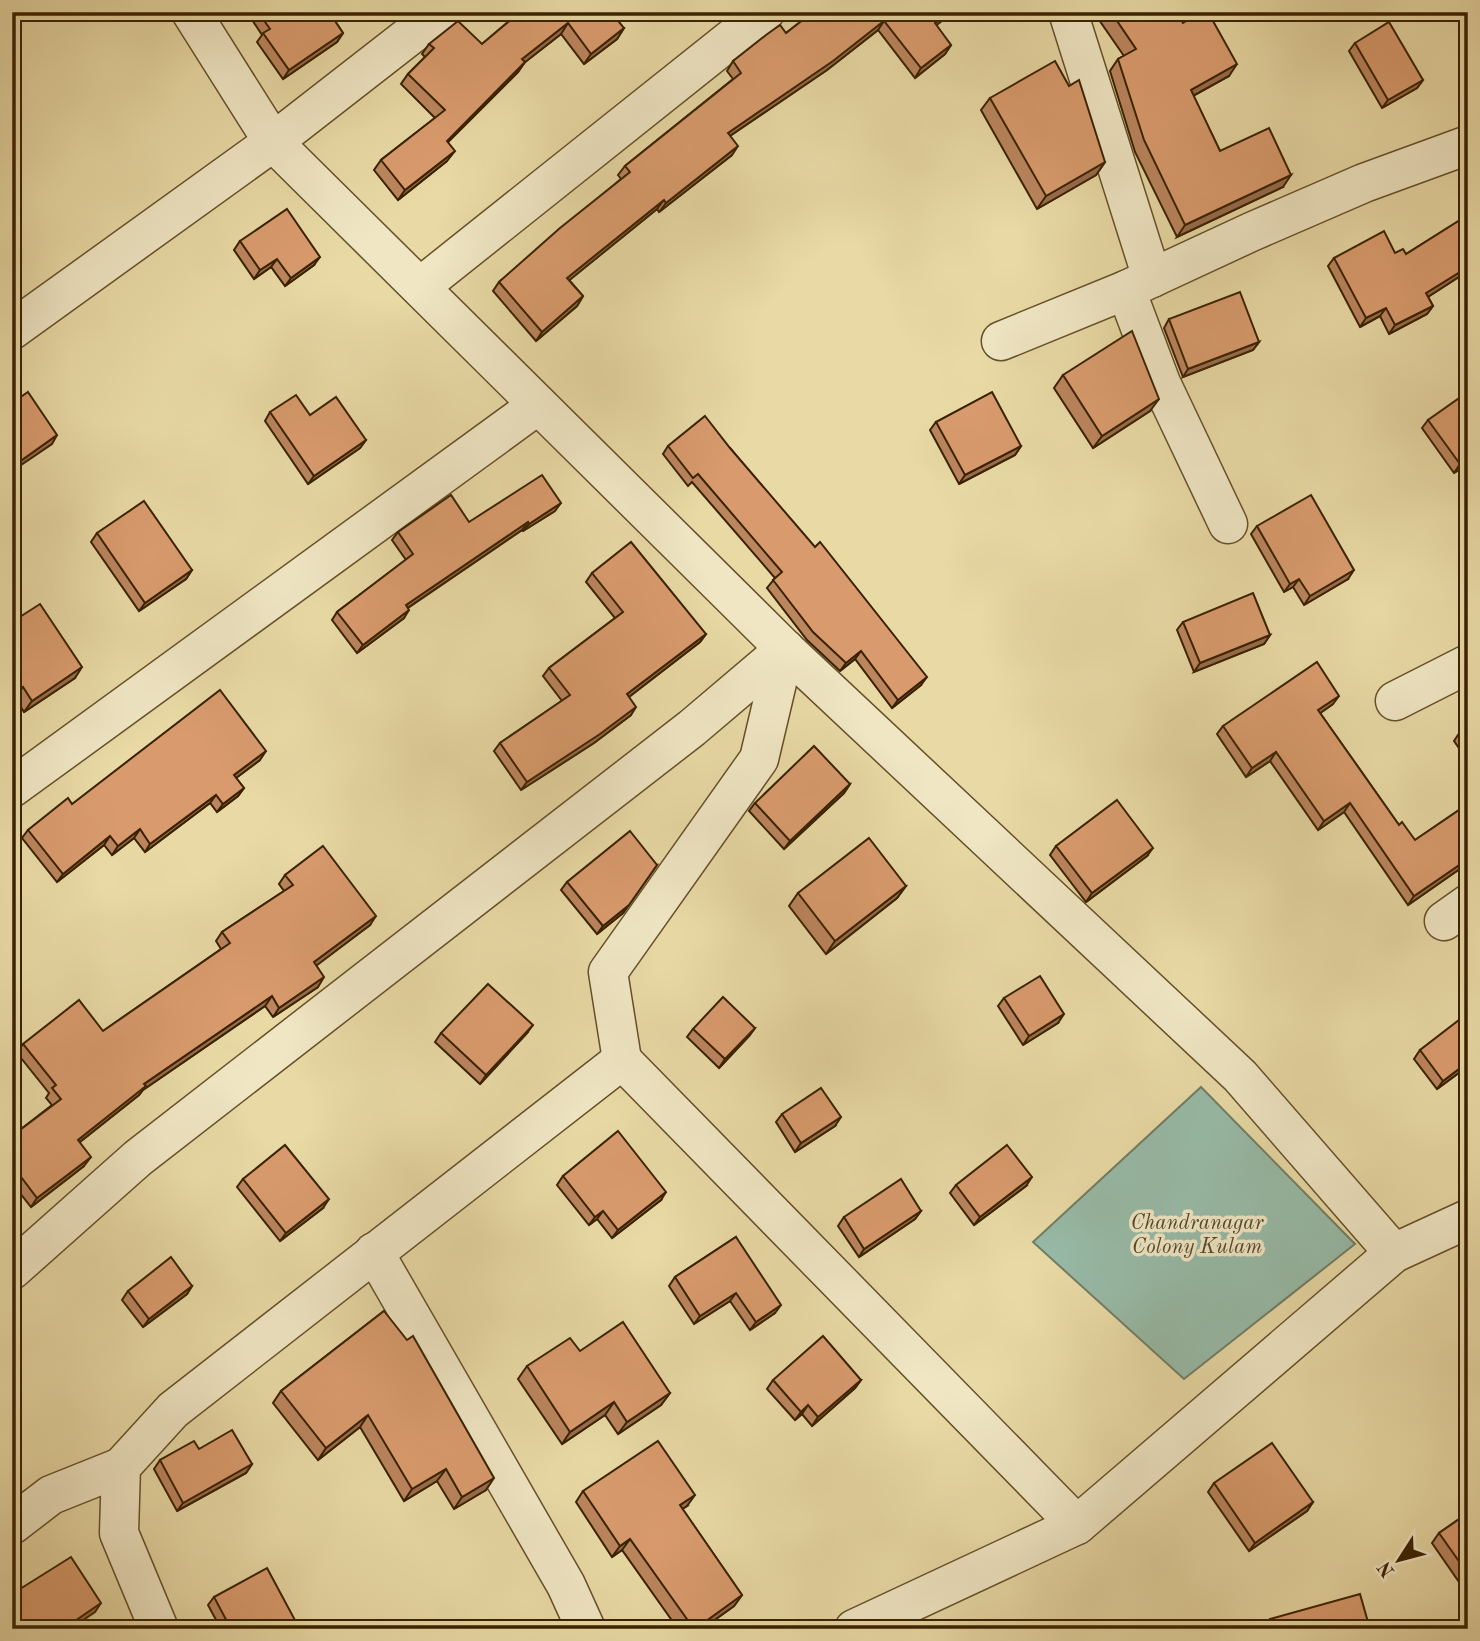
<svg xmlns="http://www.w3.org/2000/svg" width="1480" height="1641" font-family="'Old Standard TT',serif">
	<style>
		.water { fill: #97baa7; stroke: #727d64; stroke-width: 2 }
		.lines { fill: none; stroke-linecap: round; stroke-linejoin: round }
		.street-casing { stroke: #665029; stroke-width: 41 }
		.street { stroke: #f0e6c4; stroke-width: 38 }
		.wall { fill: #bb855e; stroke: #3a2200; stroke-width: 2 }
		.shaded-wall { fill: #986c4c; stroke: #3a2200; stroke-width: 2 }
		.building { fill: #d99b6d; stroke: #3a2200; stroke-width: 2 }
		.labels { text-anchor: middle; stroke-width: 7; stroke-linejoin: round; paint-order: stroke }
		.water-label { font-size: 21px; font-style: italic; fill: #51482a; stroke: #f0e6c4 }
	</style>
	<rect width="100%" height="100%" fill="#e8d9a5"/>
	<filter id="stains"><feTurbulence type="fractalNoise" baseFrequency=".00286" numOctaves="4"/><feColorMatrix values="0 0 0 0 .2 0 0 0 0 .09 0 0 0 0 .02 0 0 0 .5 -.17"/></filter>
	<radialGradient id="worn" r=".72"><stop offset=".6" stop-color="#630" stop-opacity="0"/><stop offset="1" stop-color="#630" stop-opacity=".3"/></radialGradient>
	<!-- water -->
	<polygon class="water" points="1201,1087 1355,1244 1184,1379 1033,1242"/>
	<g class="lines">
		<!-- street casing -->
		<g class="street-casing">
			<g id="street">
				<polyline points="440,12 273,142 785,649 1240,1076 1394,1253"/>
				<polyline points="1068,12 1152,278"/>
				<polyline points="420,287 765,12"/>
				<polyline points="1126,290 1161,383 1228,524"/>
				<polyline points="12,330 273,142 191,12"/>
				<polyline points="1001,341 1126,290 1251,232 1364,183 1468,145"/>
				<polyline points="1395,701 1468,664"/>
				<polyline points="12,788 538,405"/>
				<polyline points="1444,921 1468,904"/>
				<polyline points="622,1060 608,972 759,759 785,649"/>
				<polyline points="374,1252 566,1585 586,1629"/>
				<polyline points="12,1270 138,1158 692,728 785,649"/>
				<polyline points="12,1525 51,1495 121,1467"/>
				<polyline points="159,1629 119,1533 121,1467 173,1410 622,1060 1077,1525 1394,1253 1468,1219"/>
				<polyline points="854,1629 1077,1525"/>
			</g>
		</g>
		<!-- street -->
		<use href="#street" class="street"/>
	</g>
	<!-- wall -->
	<g class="wall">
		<polygon points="247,12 329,12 343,33 337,42 283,79 257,42 262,35"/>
		<polygon points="520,12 624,28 617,39 584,64 561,34 525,62 518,72 448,142 447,161 398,200 374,170 381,160 435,118 401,84 408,74 425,57 422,54 429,44 482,44"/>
		<polygon points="813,12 936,26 951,45 945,54 915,78 878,30 827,70 730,136 732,155 659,212 657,209 569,280 583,296 577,306 536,341 493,291 499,282 621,179 618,175 625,166 733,79 727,71 733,61 786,33"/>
		<polygon points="1100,12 1176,12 1183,23 1229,76 1193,96 1220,151 1283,187 1177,237 1135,152 1110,71 1118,59 1124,56 1097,17"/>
		<polygon points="1355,43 1423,80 1417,88 1382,108 1349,51"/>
		<polygon points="990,98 1105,162 1096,175 1037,209 981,110"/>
		<polygon points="1468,215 1468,271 1428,297 1433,306 1427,314 1389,334 1380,316 1360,327 1328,266 1334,258 1395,253 1406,254"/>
		<polygon points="240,241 314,265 285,286 271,267 254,279 234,250"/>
		<polygon points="1169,319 1259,342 1253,350 1183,377 1164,328"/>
		<polygon points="1063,375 1150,411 1093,448 1054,388"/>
		<polygon points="1468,398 1468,464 1454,473 1422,428 1428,420"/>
		<polygon points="270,412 310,415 366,440 360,448 308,484 265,421"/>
		<polygon points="936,422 1021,446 1015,455 959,484 930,430"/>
		<polygon points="668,446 730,448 921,685 892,708 855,659 840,671 807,640 767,588 775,578 692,482 688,486 663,454"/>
		<polygon points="555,511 523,531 522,530 408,608 404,618 357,653 332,620 337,612 406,560 392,540 398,532"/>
		<polygon points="1257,526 1348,579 1304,605 1293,587 1284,592 1251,534"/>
		<polygon points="97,533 192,570 186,579 139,611 91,542"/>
		<polygon points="592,573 706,634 700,642 629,697 631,715 594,743 521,790 494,751 500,743 562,701 543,676 549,668 615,618 586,582"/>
		<polygon points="12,622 75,678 24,712 15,698 12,700"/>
		<polygon points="1183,622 1270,635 1264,644 1194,672 1177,630"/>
		<polygon points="1468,701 1468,713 1463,707"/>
		<polygon points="1333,704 1320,713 1399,825 1415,840 1468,804 1468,871 1464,866 1408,905 1344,812 1318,830 1270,761 1246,777 1217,734 1223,726"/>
		<polygon points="1468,727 1468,761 1454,741 1460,732"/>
		<polygon points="260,760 236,778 244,788 238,796 217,812 210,803 145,852 134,838 112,855 104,845 57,882 22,838 28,830 72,804"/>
		<polygon points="850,784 844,793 784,849 749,811 755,803"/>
		<polygon points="1056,846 1147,856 1086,902 1050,855"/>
		<polygon points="657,865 623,913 597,934 561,890 567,882"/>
		<polygon points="285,875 370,925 316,965 318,987 273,1017 265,1006 143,1090 139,1095 80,1142 84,1166 31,1207 12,1183 12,1136 52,1105 46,1098 49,1093 17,1053 23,1044 103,1031 221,949 216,941 222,932 284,891 279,884"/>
		<polygon points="906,886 897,898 826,954 789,906 798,893"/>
		<polygon points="1004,998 1058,1023 1023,1045 998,1006"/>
		<polygon points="755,1028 749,1036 719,1068 687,1037 693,1029"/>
		<polygon points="441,1033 527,1033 480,1084 435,1042"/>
		<polygon points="1420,1050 1468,1066 1437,1089 1414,1059"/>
		<polygon points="782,1114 835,1126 795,1152 776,1122"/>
		<polygon points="563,1176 661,1200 612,1238 597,1219 589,1225 557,1185"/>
		<polygon points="243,1179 323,1208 280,1241 237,1187"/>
		<polygon points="956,1185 1026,1186 974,1225 950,1193"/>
		<polygon points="921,1211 915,1219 859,1257 838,1226 844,1217"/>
		<polygon points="736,1237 775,1313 750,1330 730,1301 694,1324 669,1286 675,1277"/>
		<polygon points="192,1286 187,1294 143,1327 122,1300 128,1291"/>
		<polygon points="384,1311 486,1490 454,1509 437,1481 404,1501 360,1427 318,1460 273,1403 281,1391"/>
		<polygon points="580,1351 670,1393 661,1405 618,1434 605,1415 562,1444 518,1379 527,1366"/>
		<polygon points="773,1380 861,1380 855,1388 812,1426 802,1414 795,1420 767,1389"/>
		<polygon points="199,1449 252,1464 246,1473 177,1511 154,1469 160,1460"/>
		<polygon points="1214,1483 1313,1502 1307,1511 1249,1551 1208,1492"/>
		<polygon points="583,1491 687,1506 682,1509 742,1595 734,1606 702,1629 678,1629 622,1550 612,1557 576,1502"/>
		<polygon points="1468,1513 1468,1595 1432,1543 1439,1533"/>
		<polygon points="214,1597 292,1629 221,1629 208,1605"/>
		<polygon points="1270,1619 1370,1629 1264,1629"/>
	</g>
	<!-- shaded-wall -->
	<g class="shaded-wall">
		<polygon points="948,12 953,12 928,32 935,23"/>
		<polygon points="884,21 878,30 827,70 721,142 728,133"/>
		<polygon points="568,23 561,34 515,70 522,59"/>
		<polygon points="624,28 617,39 584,64 591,54"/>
		<polygon points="343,33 337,42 283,79 289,70"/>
		<polygon points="951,45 945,54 915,78 921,68"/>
		<polygon points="525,62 518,72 439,151 447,141"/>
		<polygon points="1237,64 1229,76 1182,102 1191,90"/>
		<polygon points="1423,80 1417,88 1382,108 1388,100"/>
		<polygon points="738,146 732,155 659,212 666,203"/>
		<polygon points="455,151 447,161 398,200 405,190"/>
		<polygon points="1105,162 1096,175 1037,209 1046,196"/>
		<polygon points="1291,175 1283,187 1177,237 1185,225"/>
		<polygon points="664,200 657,209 561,287 567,278"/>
		<polygon points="320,257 314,265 285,286 291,278"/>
		<polygon points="277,259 271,267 254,279 260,270"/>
		<polygon points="1468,267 1468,271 1420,302 1426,293"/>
		<polygon points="583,296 577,306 536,341 542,332"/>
		<polygon points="1433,306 1427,314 1389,334 1395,325"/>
		<polygon points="1386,308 1380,316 1360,327 1366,318"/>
		<polygon points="1259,342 1253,350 1183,377 1188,369"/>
		<polygon points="1159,399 1150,411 1093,448 1102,436"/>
		<polygon points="57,435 52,444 12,471 12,467"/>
		<polygon points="366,440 360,448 308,484 314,476"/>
		<polygon points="1021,446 1015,455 959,484 965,475"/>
		<polygon points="1468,459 1468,464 1454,473 1460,464"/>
		<polygon points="561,503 555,511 523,531 529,524"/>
		<polygon points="528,522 522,530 400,613 406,605"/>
		<polygon points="192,570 186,579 139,611 145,603"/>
		<polygon points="1354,570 1348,579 1304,605 1310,596"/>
		<polygon points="1299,579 1293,587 1284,592 1290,584"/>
		<polygon points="409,610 404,618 357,653 363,645"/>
		<polygon points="706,634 700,642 621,703 627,694"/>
		<polygon points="1270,635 1264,644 1194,672 1200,663"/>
		<polygon points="861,651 855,659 840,671 846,663"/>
		<polygon points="82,667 75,678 24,712 32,701"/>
		<polygon points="927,677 921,685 892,708 898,700"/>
		<polygon points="23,687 15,698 12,700 12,694"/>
		<polygon points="1339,696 1333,704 1312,719 1318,710"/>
		<polygon points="636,707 631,715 594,743 521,790 527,782"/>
		<polygon points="266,751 260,760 228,784 234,775"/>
		<polygon points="1276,752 1270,761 1246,777 1252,768"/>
		<polygon points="850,784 844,793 784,849 790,841"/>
		<polygon points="244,788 238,796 217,812 223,804"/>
		<polygon points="216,795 210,803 145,852 150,844"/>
		<polygon points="1350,803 1344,812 1318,830 1324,821"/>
		<polygon points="140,829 134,838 112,855 118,846"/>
		<polygon points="110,836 104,845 57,882 63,874"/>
		<polygon points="1153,848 1147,856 1086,902 1092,893"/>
		<polygon points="1468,859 1468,861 1464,866 1408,905 1414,896"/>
		<polygon points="906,886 897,898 826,954 835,941"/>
		<polygon points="629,905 623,913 597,934 603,926"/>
		<polygon points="376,916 370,925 308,972 314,962"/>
		<polygon points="324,977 318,987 273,1017 279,1008"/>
		<polygon points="272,996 265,1006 143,1090 139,1095 71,1149 78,1140 144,1084"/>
		<polygon points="1064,1014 1058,1023 1023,1045 1029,1036"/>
		<polygon points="533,1025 527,1033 480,1084 486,1075"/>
		<polygon points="755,1028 749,1036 719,1068 725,1059"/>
		<polygon points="1468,1062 1468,1066 1437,1089 1443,1081"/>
		<polygon points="841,1117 835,1126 795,1152 801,1143"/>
		<polygon points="91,1157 84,1166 31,1207 37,1198"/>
		<polygon points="1032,1177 1026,1186 974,1225 980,1217"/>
		<polygon points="666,1192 661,1200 612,1238 618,1230"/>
		<polygon points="329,1199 323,1208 280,1241 286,1233"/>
		<polygon points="603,1211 597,1219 589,1225 595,1217"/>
		<polygon points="921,1211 915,1219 859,1257 864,1249"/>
		<polygon points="192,1286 187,1294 143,1327 149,1319"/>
		<polygon points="736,1293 730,1301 694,1324 700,1316"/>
		<polygon points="781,1305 775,1313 750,1330 756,1322"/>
		<polygon points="861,1380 855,1388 812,1426 818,1417"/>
		<polygon points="670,1393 661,1405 618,1434 627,1422"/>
		<polygon points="614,1402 605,1415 562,1444 570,1432"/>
		<polygon points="808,1405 802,1414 795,1420 801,1412"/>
		<polygon points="368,1415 360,1427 318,1460 326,1448"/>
		<polygon points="252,1464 246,1473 177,1511 183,1503"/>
		<polygon points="446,1469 437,1481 404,1501 412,1489"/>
		<polygon points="494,1478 486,1490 454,1509 462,1497"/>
		<polygon points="695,1495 687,1506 672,1516 680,1505"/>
		<polygon points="1313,1502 1307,1511 1249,1551 1255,1543"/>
		<polygon points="630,1539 622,1550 612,1557 620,1546"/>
		<polygon points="742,1595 734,1606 702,1629 695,1629"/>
		<polygon points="101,1603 95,1612 70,1629 63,1629"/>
		<polygon points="296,1622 292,1629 284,1629"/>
	</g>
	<!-- building -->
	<g class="building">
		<polygon points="258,12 329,12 343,33 289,70 263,33 270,29"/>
		<polygon points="520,12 611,12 624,28 591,54 568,23 522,59 525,62 447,141 455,151 405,190 381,160 445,110 408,74 434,48 429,44 458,21 482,44"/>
		<polygon points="813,12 948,12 935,23 951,45 921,68 884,21 833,61 728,133 738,146 666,203 664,200 567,278 583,296 542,332 499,282 560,228 630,172 625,166 741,73 733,61 766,35 780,25 786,33"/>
		<polygon points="1111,12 1176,12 1183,23 1201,12 1208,12 1237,64 1191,90 1220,151 1269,128 1291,175 1185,225 1144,140 1118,59 1136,49"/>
		<polygon points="1389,22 1423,80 1388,100 1355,43"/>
		<polygon points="1055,61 1069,86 1079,80 1105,162 1046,196 990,98"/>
		<polygon points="287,209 320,257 291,278 277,259 260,270 240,241"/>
		<polygon points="1468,215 1468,267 1426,293 1433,306 1395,325 1386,308 1366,318 1334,258 1384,231 1395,253 1403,249 1406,254"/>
		<polygon points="1240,292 1259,342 1188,369 1169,319"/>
		<polygon points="1132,331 1159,399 1102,436 1063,375"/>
		<polygon points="28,392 57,435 12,467 12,403"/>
		<polygon points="992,392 1021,446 965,475 936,422"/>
		<polygon points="1465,394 1468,398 1468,459 1460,464 1428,420"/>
		<polygon points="296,395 310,415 336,397 366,440 314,476 270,412"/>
		<polygon points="705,416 730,448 815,547 820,542 927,677 898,700 861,651 846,663 813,632 773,580 782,572 698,474 693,478 668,446"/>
		<polygon points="542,475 561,503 529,524 528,522 406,605 409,610 363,645 337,612 413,554 398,532 451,495 469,522"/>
		<polygon points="1311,495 1354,570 1310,596 1299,579 1290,584 1257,526"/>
		<polygon points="144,501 192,570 145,603 97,533"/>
		<polygon points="631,542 706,634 627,694 636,707 600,734 527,782 500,743 570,695 549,668 623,612 592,573"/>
		<polygon points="1253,593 1270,635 1200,663 1183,622"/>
		<polygon points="40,604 82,667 32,701 23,687 12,694 12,622"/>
		<polygon points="1317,662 1339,696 1318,710 1399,825 1402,822 1415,840 1468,804 1468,859 1414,896 1350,803 1324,821 1276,752 1252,768 1223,726"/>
		<polygon points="220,690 266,751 234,775 244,788 223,804 216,795 150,844 140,829 118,846 110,836 63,874 28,830 68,798 72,804"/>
		<polygon points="1468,727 1468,744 1460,732"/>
		<polygon points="814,746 850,784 790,841 755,803"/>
		<polygon points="1117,800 1153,848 1092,893 1056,846"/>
		<polygon points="630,831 657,865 629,905 603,926 567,882"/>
		<polygon points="869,838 906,886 835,941 798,893"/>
		<polygon points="323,846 376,916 314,962 324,977 279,1008 272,996 144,1084 146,1086 78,1140 91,1157 37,1198 12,1165 12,1136 61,1099 52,1088 56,1085 23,1044 79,1000 103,1031 230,943 222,932 293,885 285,875"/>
		<polygon points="1040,976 1064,1014 1029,1036 1004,998"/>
		<polygon points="488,984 533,1025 486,1075 441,1033"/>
		<polygon points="723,997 755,1028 725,1059 693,1029"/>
		<polygon points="1468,1013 1468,1062 1443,1081 1420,1050"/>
		<polygon points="821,1088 841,1117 801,1143 782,1114"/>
		<polygon points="618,1131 666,1192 618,1230 603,1211 595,1217 563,1176"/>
		<polygon points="285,1145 329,1199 286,1233 243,1179"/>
		<polygon points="1007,1145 1032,1177 980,1217 956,1185"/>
		<polygon points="901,1179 921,1211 864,1249 844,1217"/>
		<polygon points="736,1237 781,1305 756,1322 736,1293 700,1316 675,1277"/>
		<polygon points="171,1257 192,1286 149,1319 128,1291"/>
		<polygon points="384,1311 407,1340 413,1336 494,1478 462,1497 446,1469 412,1489 368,1415 326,1448 281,1391"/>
		<polygon points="623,1322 670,1393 627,1422 614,1402 570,1432 527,1366 570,1338 580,1351"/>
		<polygon points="823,1336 861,1380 818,1417 808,1405 801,1412 773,1380"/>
		<polygon points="232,1430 252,1464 183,1503 160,1460 194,1441 199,1449"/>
		<polygon points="658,1441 695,1495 680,1505 742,1595 695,1629 694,1629 630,1539 620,1546 583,1491"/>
		<polygon points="1272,1443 1313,1502 1255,1543 1214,1483"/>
		<polygon points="1468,1513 1468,1574 1439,1533"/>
		<polygon points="71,1557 101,1603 63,1629 12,1629 12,1594"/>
		<polygon points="267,1568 296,1622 284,1629 231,1629 214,1597"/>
		<polygon points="1360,1594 1370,1629 1273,1629 1270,1619"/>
	</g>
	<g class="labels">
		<!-- water labels -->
		<g class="water-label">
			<text x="1197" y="1229">Chandranagar<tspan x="1197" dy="24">Colony Kulam</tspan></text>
		</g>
	</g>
	<!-- margin -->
	<rect width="1480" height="1641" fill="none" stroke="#e8d9a5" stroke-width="42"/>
	<rect x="14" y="14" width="1452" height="1613" fill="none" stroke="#3a2200" stroke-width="3.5"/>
	<rect x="21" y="21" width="1438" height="1599" fill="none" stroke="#3a2200" stroke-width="2"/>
	<!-- north arrow -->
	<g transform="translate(1399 1560) rotate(234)" stroke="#f0e6c4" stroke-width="5" paint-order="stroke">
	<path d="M0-5L12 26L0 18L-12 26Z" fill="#3a2200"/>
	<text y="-10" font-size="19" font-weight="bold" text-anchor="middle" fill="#3a2200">N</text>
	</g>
	<rect width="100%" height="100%" filter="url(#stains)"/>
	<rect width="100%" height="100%" fill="url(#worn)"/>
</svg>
